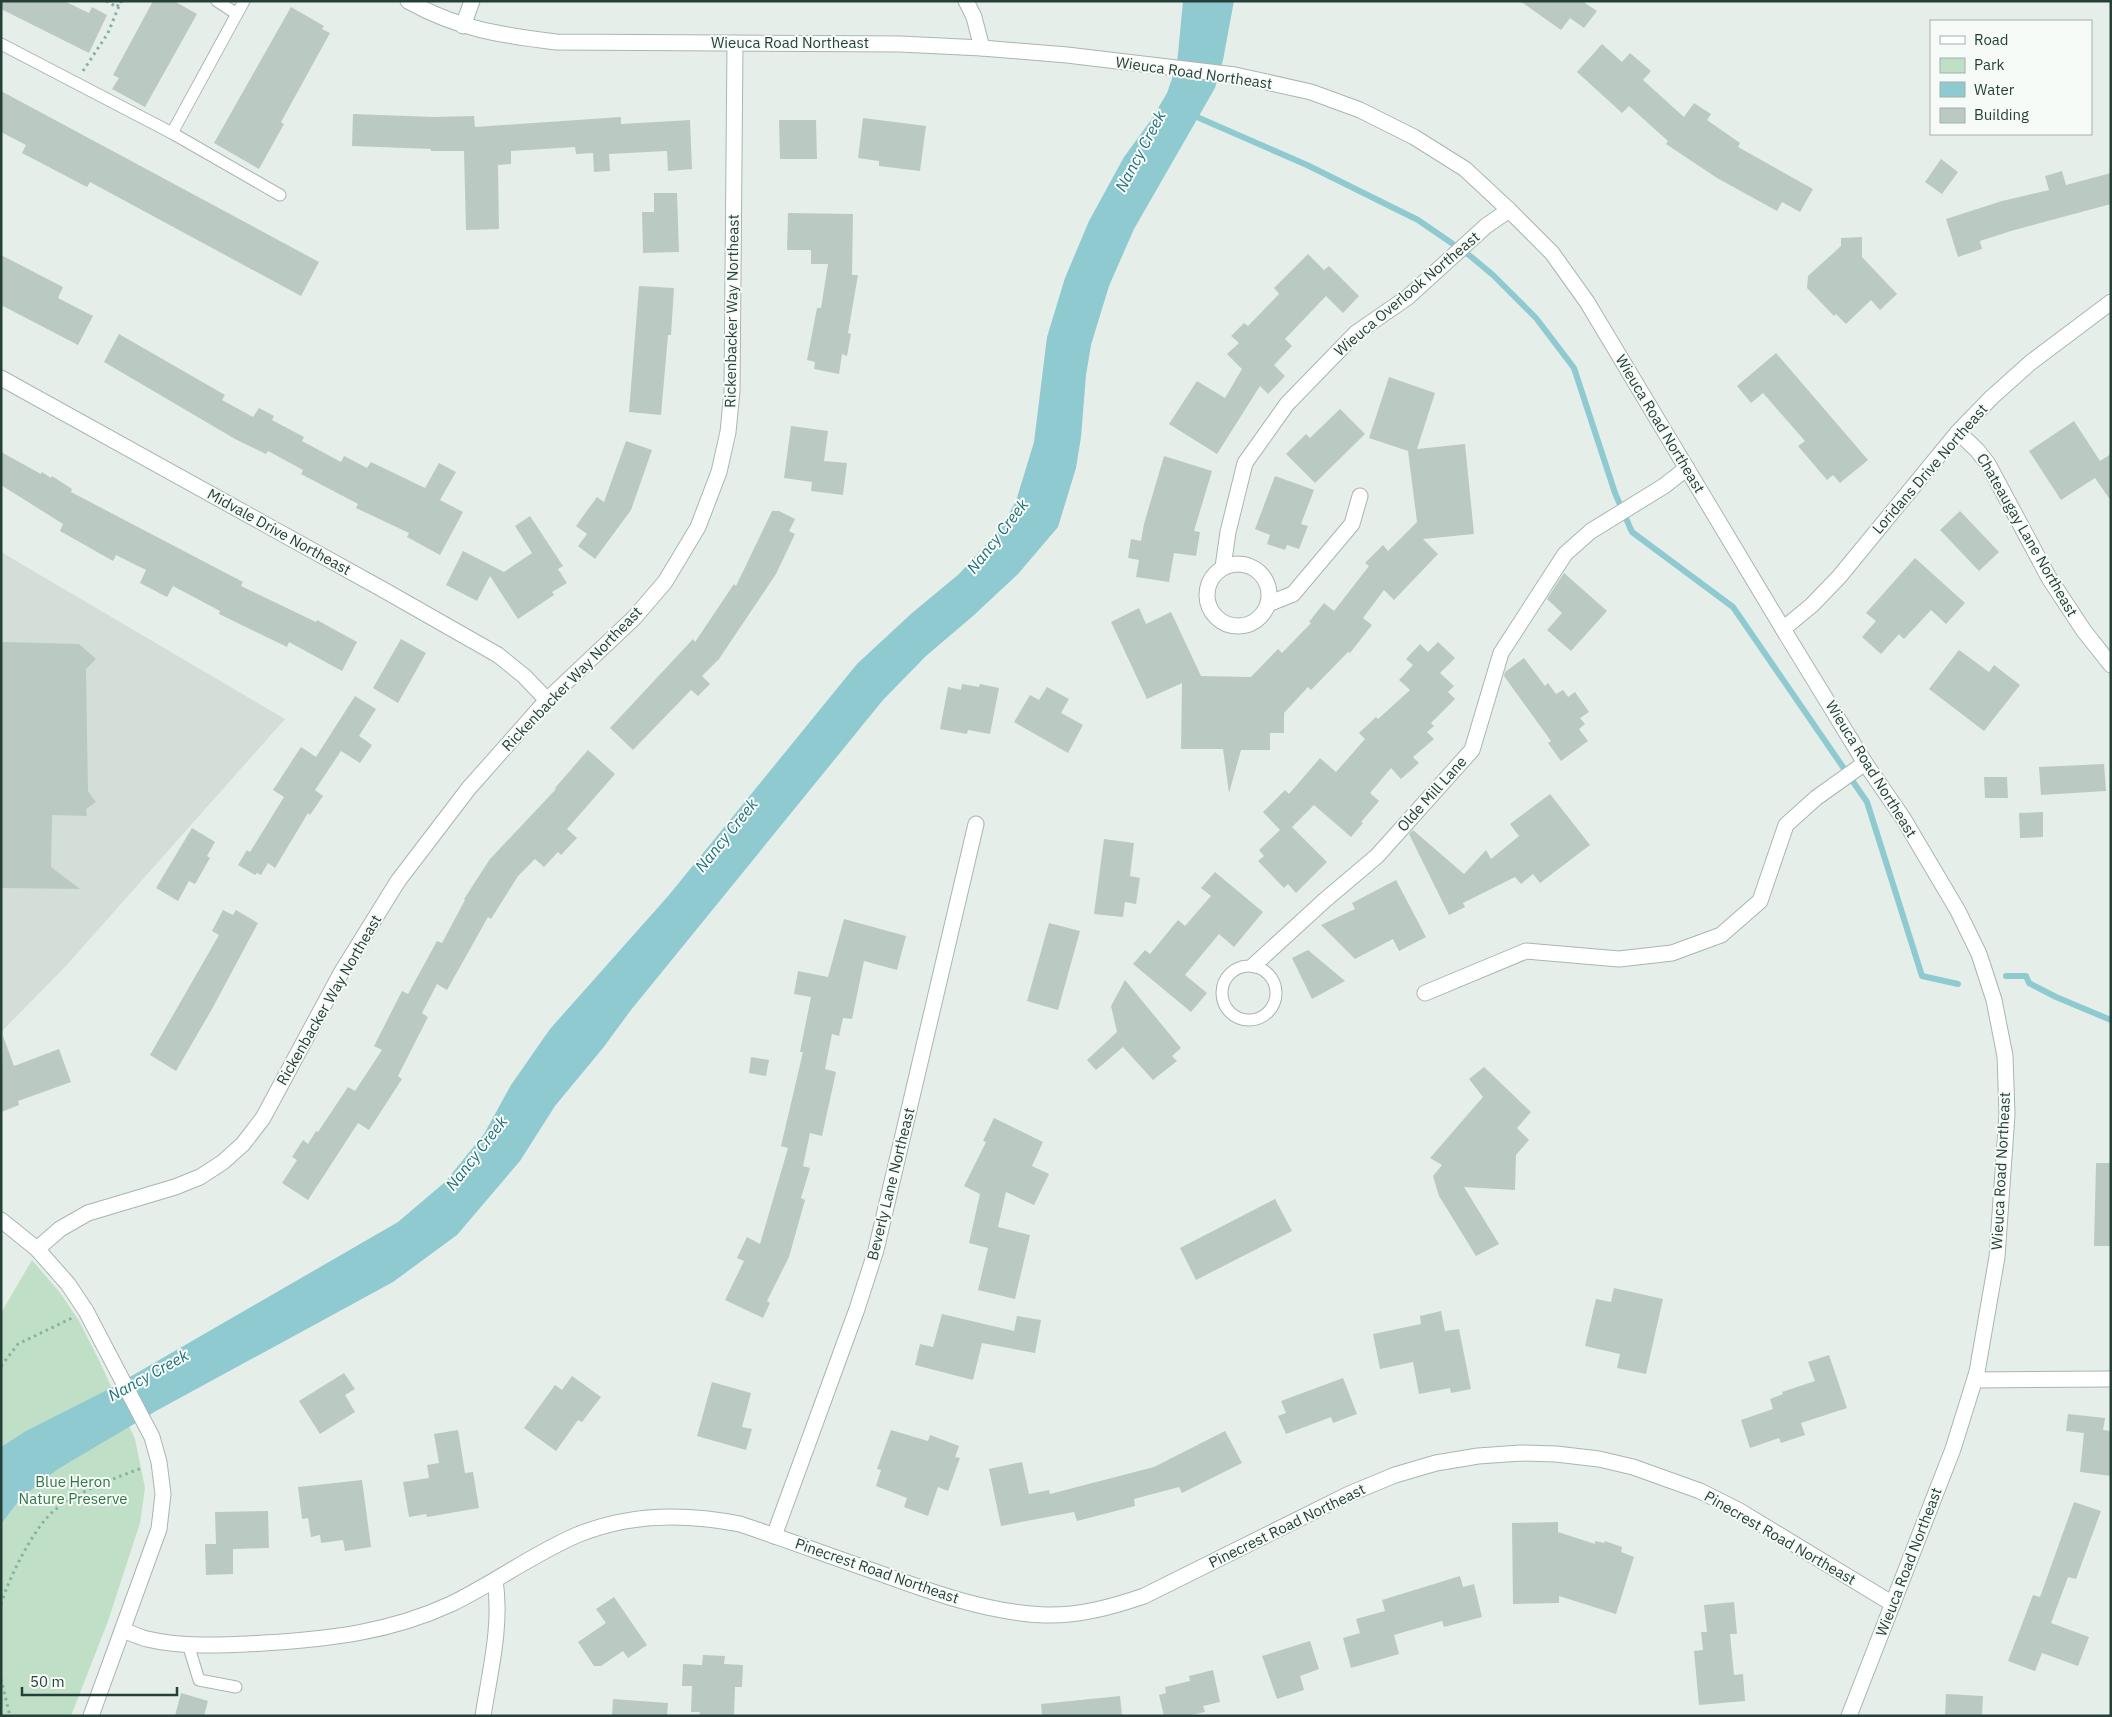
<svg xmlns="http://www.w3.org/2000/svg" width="2112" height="1717" font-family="'IBM Plex Sans',sans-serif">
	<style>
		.built { fill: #d4ded9 }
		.green { fill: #c0dfc7 }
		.water { fill: #90cad1 }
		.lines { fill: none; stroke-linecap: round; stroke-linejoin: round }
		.stream { stroke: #90cad1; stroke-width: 6 }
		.building { fill: #bbc9c3 }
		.service-casing { stroke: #a8b6b1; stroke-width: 13 }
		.minor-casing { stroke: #a8b6b1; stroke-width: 17 }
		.tertiary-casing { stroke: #a8b6b1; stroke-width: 17 }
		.path { stroke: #87b1a2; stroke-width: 3; stroke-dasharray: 2.5 4; stroke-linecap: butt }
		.service { stroke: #fff; stroke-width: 11 }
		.minor { stroke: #fff; stroke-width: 15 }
		.tertiary { stroke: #fff; stroke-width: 15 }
		.labels { text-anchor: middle; stroke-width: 4; stroke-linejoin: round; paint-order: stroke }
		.street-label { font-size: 15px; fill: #254038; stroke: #f7fbf8 }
		.park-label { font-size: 15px; fill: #307748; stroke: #f7fbf8 }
		.water-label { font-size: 16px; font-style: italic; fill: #1f707c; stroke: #f7fbf8 }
	</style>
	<rect width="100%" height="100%" fill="#e6eeea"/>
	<!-- built -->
	<polygon class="built" points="1,552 285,719 65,967 1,1032"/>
	<!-- green -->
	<polygon class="green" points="32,1260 61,1294 79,1321 99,1360 135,1439 145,1488 140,1523 108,1621 71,1716 1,1716 1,1313"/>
	<!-- water -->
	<polygon class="water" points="1183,1 1234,1 1223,60 1215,88 1134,229 1109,286 1091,345 1086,375 1081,437 1076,468 1058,527 1018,574 973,616 926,656 883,700 631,1010 603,1048 555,1106 520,1161 457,1235 393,1282 156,1411 58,1469 21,1498 1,1524 1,1447 26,1431 109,1389 398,1222 445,1182 484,1134 511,1085 550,1029 669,895 857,664 912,613 959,574 1001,528 1016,501 1034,442 1047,337 1065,278 1089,221 1124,157 1151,120 1167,93 1177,64"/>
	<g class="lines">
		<!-- stream -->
		<g class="stream">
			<polyline points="1190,114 1307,165 1418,220 1469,255 1493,275 1536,318 1574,368 1615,493 1632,532 1733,607 1867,802 1922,976 1958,984"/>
			<polyline points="2006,976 2026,976 2029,983 2056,997 2111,1020"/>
		</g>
	</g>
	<!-- building -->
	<g class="building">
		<polygon points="1,1 64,1 89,13 92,7 107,15 89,53 1,9"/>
		<polygon points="153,1 174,1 197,14 145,107 112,89 119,78 113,75"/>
		<polygon points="1520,1 1582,1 1597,11 1584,28 1570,18 1561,30"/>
		<polygon points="291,7 324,26 322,29 330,33 281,122 284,124 259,169 214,143"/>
		<polygon points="1602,44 1622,62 1630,53 1651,71 1643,80 1684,117 1694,103 1711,114 1707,120 1740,143 1738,147 1813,189 1800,212 1782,202 1777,211 1717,178 1666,144 1668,141 1629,106 1622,113 1577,72"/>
		<polygon points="1,91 319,262 301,296 90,182 87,187 22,153 26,145 1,132"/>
		<polygon points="353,114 434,117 474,116 475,127 621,117 621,124 690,120 692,169 668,171 667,151 609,154 610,171 594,172 593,153 576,154 575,147 511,151 511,164 498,165 499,229 466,230 464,151 431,151 431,149 352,146"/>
		<polygon points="863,118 926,126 920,171 879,166 879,161 858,158"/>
		<polygon points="779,120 816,120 817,159 780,159"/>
		<polygon points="1941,159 1958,172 1942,194 1925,182"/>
		<polygon points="2062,171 2066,185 2111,173 2111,204 2011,231 1980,241 1982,249 1958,257 1946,219 2002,201 2049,190 2045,176"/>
		<polygon points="654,193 677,193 679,252 643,253 642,212 654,212"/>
		<polygon points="788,213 853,214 852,275 858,275 848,333 851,334 847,356 842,354 839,374 814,369 815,362 807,360 817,308 821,308 828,264 811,264 811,250 787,250"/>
		<polygon points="1862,237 1862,257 1897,294 1880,310 1871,300 1846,324 1836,314 1834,316 1807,288 1808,276 1841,246 1841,238"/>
		<polygon points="1308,254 1324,270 1329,266 1359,296 1343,313 1326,296 1285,339 1292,346 1274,365 1285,376 1268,394 1260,386 1217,454 1169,424 1197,381 1225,398 1242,369 1227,354 1239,343 1231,336 1244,323 1248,326 1279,294 1274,288"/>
		<polygon points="1,255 63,287 58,298 93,316 78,345 1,305"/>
		<polygon points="639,286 674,288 671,335 668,335 661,415 629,412"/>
		<polygon points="119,334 225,395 222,400 253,417 259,408 274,416 272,420 304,437 302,441 341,462 344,456 367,468 371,462 425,488 439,463 456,472 440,500 463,512 440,555 407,537 409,533 356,508 358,504 301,474 303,470 268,451 266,454 235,439 104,362"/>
		<polygon points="1776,353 1868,460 1840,483 1833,475 1827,480 1798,446 1805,441 1763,393 1751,403 1737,386"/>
		<polygon points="1389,377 1435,393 1417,449 1465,444 1474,534 1423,539 1438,554 1394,600 1384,590 1363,618 1372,625 1350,653 1348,652 1311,690 1308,687 1284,713 1284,733 1270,733 1270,750 1241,750 1229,793 1223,749 1181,749 1182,683 1147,699 1111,622 1139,608 1146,624 1171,612 1201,676 1251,677 1278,649 1282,653 1311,623 1309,622 1324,603 1334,611 1369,566 1365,563 1383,545 1388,551 1417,522 1408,451 1369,438"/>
		<polygon points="1340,409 1365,434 1315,483 1286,454 1306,434 1310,438"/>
		<polygon points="2074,421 2100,461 2111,454 2111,501 2095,478 2061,500 2029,451"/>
		<polygon points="791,426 828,431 824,461 847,463 843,495 811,491 812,482 784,478"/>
		<polygon points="626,441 652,450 631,510 595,559 578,546 587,534 576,526 597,497 604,502"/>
		<polygon points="1,452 41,474 42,472 51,478 52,476 72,489 71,492 243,582 241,586 316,622 317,620 357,642 342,671 289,642 287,647 219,614 220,611 173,586 167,597 140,583 146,570 116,555 113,561 60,531 63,524 1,485"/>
		<polygon points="1164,456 1212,471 1194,531 1200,532 1196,556 1174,553 1169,582 1136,577 1139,560 1128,558 1131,539 1141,541 1144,524"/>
		<polygon points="1275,476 1314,490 1301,524 1308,526 1299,549 1287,545 1285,550 1267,544 1270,535 1255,529"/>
		<polygon points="772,511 779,511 795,519 789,531 795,534 776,574 719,659 702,676 710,684 698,696 691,690 633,750 610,728 693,639 695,642 734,584 736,586"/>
		<polygon points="1960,511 1999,552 1979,571 1940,530"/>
		<polygon points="530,516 563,566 558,569 567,583 552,592 554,595 518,619 490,576 477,601 446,585 463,551 504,572 532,553 515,526"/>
		<polygon points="1915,558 1965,603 1946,624 1931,610 1904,639 1899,634 1881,654 1862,637 1876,621 1866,613"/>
		<polygon points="1564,573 1607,611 1571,651 1547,630 1562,613 1547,599"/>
		<polygon points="401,639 426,653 398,703 373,688"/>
		<polygon points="1,642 79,644 96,659 86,669 88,791 96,802 86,809 87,816 52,815 51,867 80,889 1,888"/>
		<polygon points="1438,642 1455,658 1440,673 1454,686 1448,692 1455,699 1431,723 1434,726 1427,732 1434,739 1413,757 1419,763 1401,779 1391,768 1370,793 1379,801 1361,822 1363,823 1351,837 1314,805 1292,827 1327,862 1296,893 1288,884 1284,888 1258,861 1264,856 1259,850 1280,830 1263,812 1285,790 1289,794 1320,758 1336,772 1365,739 1359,733 1376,717 1378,719 1410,690 1399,680 1413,665 1406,659 1420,644 1428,652"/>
		<polygon points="1959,650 1989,672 1994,665 2020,685 1984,731 1929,689"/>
		<polygon points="1524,658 1545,686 1548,683 1556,694 1563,690 1568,697 1575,692 1589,712 1580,718 1585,724 1579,729 1588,741 1561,761 1548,743 1551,741 1504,676 1505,672"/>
		<polygon points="962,684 979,687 980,684 999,688 990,734 968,730 967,734 940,729 948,687 961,690"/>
		<polygon points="1047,687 1069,699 1061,713 1083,725 1068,753 1014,722 1030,695 1039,700"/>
		<polygon points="355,696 376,709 359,736 372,745 360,763 341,751 315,790 323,796 310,815 308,813 275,868 268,863 261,875 257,873 255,875 238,865 247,850 250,852 284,797 273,790 301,747 316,757"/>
		<polygon points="588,750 615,774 567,829 577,838 561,855 558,852 544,867 535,859 518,876 491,919 488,917 447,990 437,984 422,1013 428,1017 398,1076 402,1079 369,1130 358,1123 308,1200 282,1183 297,1160 292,1157 303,1140 308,1144 316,1131 318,1132 348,1087 355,1091 382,1050 374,1046 402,991 408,994 437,941 442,943 465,900 464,899 490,859 556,789 555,788"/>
		<polygon points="2104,764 2106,791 2041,795 2039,767"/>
		<polygon points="1984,777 2007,777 2008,798 1985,798"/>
		<polygon points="1550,794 1590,845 1540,883 1533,874 1521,884 1515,877 1463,903 1465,907 1449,915 1409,834 1413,830 1464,874 1486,850 1491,859 1519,836 1510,824"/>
		<polygon points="2043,812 2043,837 2020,838 2019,813"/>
		<polygon points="192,828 215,842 207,856 210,858 195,884 189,881 178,901 156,888"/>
		<polygon points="1104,839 1134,843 1130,876 1140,878 1136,904 1125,902 1123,917 1094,914"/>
		<polygon points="1215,872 1263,912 1234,947 1219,934 1185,975 1207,993 1191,1012 1133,964 1145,950 1150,954 1178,920 1185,926 1211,896 1201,888"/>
		<polygon points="1396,880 1426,937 1399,951 1393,939 1355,959 1321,925 1355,909 1352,903"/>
		<polygon points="223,910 233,915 236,910 258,923 212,1009 176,1071 150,1055 219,935 212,931"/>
		<polygon points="844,919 906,936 897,970 864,961 852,1019 843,1018 839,1036 832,1034 825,1069 836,1072 822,1136 810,1133 803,1166 810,1168 801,1198 805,1200 789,1257 767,1301 770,1303 763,1318 725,1300 744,1261 737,1258 747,1237 760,1244 788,1148 781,1146 803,1052 800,1052 811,997 794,994 798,971 828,977"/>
		<polygon points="1049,923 1080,931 1058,1010 1027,1001"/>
		<polygon points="1308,950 1345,981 1312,999 1292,958"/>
		<polygon points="1125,980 1181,1048 1172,1056 1177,1061 1153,1080 1123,1047 1096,1070 1087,1060 1117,1032 1111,1006"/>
		<polygon points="3,1036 14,1066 59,1049 71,1082 18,1101 19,1105 1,1112"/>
		<polygon points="751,1057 769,1060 766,1076 749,1073"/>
		<polygon points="1484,1067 1531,1112 1517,1128 1529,1140 1516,1155 1515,1190 1464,1187 1499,1244 1476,1256 1439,1196 1433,1176 1442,1165 1430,1158 1483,1097 1469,1079"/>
		<polygon points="994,1118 1043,1142 1032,1166 1049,1174 1034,1205 1006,1192 998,1227 1030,1235 1015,1299 978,1290 988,1248 969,1243 980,1194 964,1186 986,1142 983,1141"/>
		<polygon points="2096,1163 2111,1163 2111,1246 2094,1246"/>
		<polygon points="1275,1199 1292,1231 1196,1280 1180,1248"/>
		<polygon points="1614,1288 1663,1299 1646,1374 1617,1368 1620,1354 1585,1346 1596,1299 1611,1302"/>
		<polygon points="1441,1311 1445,1331 1459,1329 1471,1389 1451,1393 1450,1388 1419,1394 1413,1362 1380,1369 1373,1334 1421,1324 1420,1316"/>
		<polygon points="942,1314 1014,1331 1017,1316 1041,1320 1035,1353 982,1343 973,1380 915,1365 920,1344 933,1347"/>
		<polygon points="1829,1355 1847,1408 1801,1423 1805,1435 1781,1443 1779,1438 1750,1448 1741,1420 1773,1409 1770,1399 1783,1394 1782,1392 1815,1381 1808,1362"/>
		<polygon points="344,1373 355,1389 345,1395 355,1412 320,1434 299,1401"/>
		<polygon points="572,1376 601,1397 582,1422 578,1420 556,1451 524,1428 555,1385 562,1390"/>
		<polygon points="1343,1378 1357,1414 1333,1423 1331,1417 1286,1434 1278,1416 1286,1413 1281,1401"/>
		<polygon points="712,1382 751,1393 742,1427 752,1429 746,1450 697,1436"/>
		<polygon points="2068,1414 2105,1418 2103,1430 2111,1431 2111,1476 2080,1472 2084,1433 2066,1431"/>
		<polygon points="458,1430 465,1473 473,1472 479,1508 427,1517 426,1514 409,1517 403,1482 429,1478 427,1465 439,1463 434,1434"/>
		<polygon points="891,1430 928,1441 930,1435 959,1446 955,1457 960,1458 948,1491 938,1487 928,1516 904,1507 907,1498 876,1486 881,1470 877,1469"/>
		<polygon points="1225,1431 1242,1463 1182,1493 1179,1487 1134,1499 1135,1506 1077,1521 1074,1512 1001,1526 989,1469 1022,1462 1029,1494 1049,1490 1050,1494 1154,1467"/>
		<polygon points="362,1480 371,1547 345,1551 343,1540 321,1543 320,1535 311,1537 308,1518 302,1519 298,1487"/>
		<polygon points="2074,1502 2101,1511 2076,1579 2068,1577 2051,1623 2089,1637 2078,1666 2042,1653 2035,1671 2008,1661 2033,1595 2040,1597"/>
		<polygon points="268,1511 269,1548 233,1549 233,1574 206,1575 205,1544 216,1544 215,1512"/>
		<polygon points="1558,1522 1558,1532 1595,1544 1595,1541 1604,1543 1605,1541 1622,1547 1621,1552 1634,1557 1616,1614 1559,1596 1559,1603 1513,1604 1512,1523"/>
		<polygon points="1460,1576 1463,1587 1474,1584 1482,1617 1444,1627 1442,1621 1394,1635 1399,1654 1351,1668 1343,1638 1360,1633 1356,1619 1385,1611 1382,1600"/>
		<polygon points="614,1597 647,1645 628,1658 623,1651 601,1666 594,1666 578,1642 606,1623 596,1609"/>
		<polygon points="1734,1602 1737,1634 1730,1634 1734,1675 1743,1674 1745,1701 1699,1705 1694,1651 1703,1650 1701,1632 1707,1632 1704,1605"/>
		<polygon points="1310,1641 1319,1669 1300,1676 1304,1690 1277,1699 1262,1656"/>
		<polygon points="703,1655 725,1656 724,1664 743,1665 742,1687 735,1687 734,1716 699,1716 700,1712 691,1712 692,1686 682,1686 683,1664 702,1665"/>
		<polygon points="1213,1670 1220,1702 1203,1706 1205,1712 1186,1716 1164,1716 1159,1695 1166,1693 1165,1687 1190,1681 1189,1676"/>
		<polygon points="181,1693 208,1701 204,1716 175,1716"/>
		<polygon points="1946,1694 1983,1696 1982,1715 1945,1716"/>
		<polygon points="1120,1696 1122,1716 1042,1716 1041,1704"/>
		<polygon points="613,1699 668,1703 667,1716 612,1716"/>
	</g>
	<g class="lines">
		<!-- service casing -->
		<g class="service-casing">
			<g id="service">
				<polyline points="217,1 237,14"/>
				<polyline points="1,44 172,133 244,1"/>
				<polyline points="172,133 280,195"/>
				<circle cx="1249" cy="993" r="27"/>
				<polyline points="188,1644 199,1680 236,1687"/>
			</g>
		</g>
		<!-- minor casing -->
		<g class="minor-casing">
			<g id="minor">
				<path d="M408,1C458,29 500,35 556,42L900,44L982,48"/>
				<polyline points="463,26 472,1"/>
				<polyline points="1,378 382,589 498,655 524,676 547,700"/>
				<polyline points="1958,432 1977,450 1988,464 2049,578 2084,631 2111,665"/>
				<circle cx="1238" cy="595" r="31"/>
				<polyline points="1223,567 1228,532 1245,463 1287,404 1356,333 1408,297 1486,226 1509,210"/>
				<polyline points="1268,604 1293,594 1352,524 1360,496"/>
				<polyline points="1783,629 1812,605 1839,577 1958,432 1992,397 2030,363 2111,302"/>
				<polyline points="1254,965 1325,900 1377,856 1472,750 1501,653 1565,554 1591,531 1664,486 1687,468"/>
				<polyline points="1425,993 1526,951 1619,959 1672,953 1721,935 1760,901 1786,825 1816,798 1865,763"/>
				<polyline points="1,1220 37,1249 68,1284 86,1311 152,1437 159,1462 163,1494 159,1529 91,1716"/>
				<polyline points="37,1249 60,1229 88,1213 175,1187 200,1177 223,1162 243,1144 263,1118 341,973 398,881 469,788 547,700 634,618 665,582 698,527 719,472 728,432 732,391 735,43"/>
				<polyline points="1975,1380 2111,1379"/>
				<polyline points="774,1536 857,1309 876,1250 976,824"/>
				<path d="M123,1630C131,1633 139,1637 147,1639C185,1648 226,1645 264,1643C331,1639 390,1632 451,1604C494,1583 533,1554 577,1535C630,1513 685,1513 740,1524C787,1540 833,1557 879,1573C931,1592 989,1613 1045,1615C1079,1616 1112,1607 1144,1596L1349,1494L1395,1475L1436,1463L1478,1456L1521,1453L1556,1454L1599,1459L1633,1467L1700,1491L1738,1510L1893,1604"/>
				<path d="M483,1716C490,1671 502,1625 495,1580"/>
			</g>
		</g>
		<!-- tertiary casing -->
		<g class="tertiary-casing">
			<polyline id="tertiary" points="966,1 974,17 982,48 1067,55 1235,75 1311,92 1360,110 1414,137 1465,169 1509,210 1552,253 1587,302 1783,629 1865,763 1903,818 1958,911 1979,954 1994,1000 2005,1056 2007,1114 1997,1257 1977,1372 1953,1449 1849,1716"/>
		</g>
		<!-- path -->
		<g class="path">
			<polyline points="106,1 117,7 119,3"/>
			<polyline points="83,71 108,33 121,1"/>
			<polyline points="1,1366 18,1344 72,1318"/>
			<path d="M1,1604C9,1578 34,1526 56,1509C79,1491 115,1478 142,1468"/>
			<polyline points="1,1679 10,1716"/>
		</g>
		<!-- service -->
		<use href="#service" class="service"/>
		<!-- minor -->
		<use href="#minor" class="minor"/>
		<!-- tertiary -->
		<use href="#tertiary" class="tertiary"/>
	</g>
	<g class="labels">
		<!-- street labels -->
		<g class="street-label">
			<text x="790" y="48">Wieuca Road Northeast</text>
			<text transform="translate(1194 73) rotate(8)" y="5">Wieuca Road Northeast</text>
			<text transform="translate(1407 294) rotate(-40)" y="5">Wieuca Overlook Northeast</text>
			<text transform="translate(732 311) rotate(-89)" y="5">Rickenbacker Way Northeast</text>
			<text transform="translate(1660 424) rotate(59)" y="5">Wieuca Road Northeast</text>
			<text transform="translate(1930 469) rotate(-49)" y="5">Loridans Drive Northeast</text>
			<text transform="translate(279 532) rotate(29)" y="5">Midvale Drive Northeast</text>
			<text transform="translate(2027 535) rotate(60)" y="5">Chateaugay Lane Northeast</text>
			<text transform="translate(572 679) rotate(-46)" y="5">Rickenbacker Way Northeast</text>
			<text transform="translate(1871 769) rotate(58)" y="5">Wieuca Road Northeast</text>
			<text transform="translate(1432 794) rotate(-48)" y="5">Olde Mill Lane</text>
			<text transform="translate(329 1000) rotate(-60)" y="5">Rickenbacker Way Northeast</text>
			<text transform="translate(2001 1171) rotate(-87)" y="5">Wieuca Road Northeast</text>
			<text transform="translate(891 1184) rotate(-76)" y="5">Beverly Lane Northeast</text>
			<text transform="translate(1287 1526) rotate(-26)" y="5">Pinecrest Road Northeast</text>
			<text transform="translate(1780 1538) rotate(30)" y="5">Pinecrest Road Northeast</text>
			<text transform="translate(1909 1562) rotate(-69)" y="5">Wieuca Road Northeast</text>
			<text transform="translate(877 1571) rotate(19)" y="5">Pinecrest Road Northeast</text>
		</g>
		<!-- park labels -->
		<g class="park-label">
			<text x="73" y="1487">Blue Heron<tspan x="73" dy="17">Nature Preserve</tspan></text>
		</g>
		<!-- water labels -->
		<g class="water-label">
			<text transform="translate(1140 151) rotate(-62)" y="6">Nancy Creek</text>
			<text transform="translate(997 536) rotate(-52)" y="6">Nancy Creek</text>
			<text transform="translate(726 835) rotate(-51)" y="6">Nancy Creek</text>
			<text transform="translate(476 1153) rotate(-52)" y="6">Nancy Creek</text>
			<text transform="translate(148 1375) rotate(-29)" y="6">Nancy Creek</text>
		</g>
	</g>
	<!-- border -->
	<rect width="2112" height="1717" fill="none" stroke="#254038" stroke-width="5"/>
	<!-- legend -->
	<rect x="1930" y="20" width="162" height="115" fill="#f7fbf8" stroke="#a3b0ab"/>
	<rect x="1940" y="36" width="25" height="8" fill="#ffffff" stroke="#a3b0ab"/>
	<text x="1974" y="45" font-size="15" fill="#254038">Road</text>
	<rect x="1940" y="58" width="25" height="15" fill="#c0dfc7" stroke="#a3b0ab"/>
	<text x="1974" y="70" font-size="15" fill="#254038">Park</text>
	<rect x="1940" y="82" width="25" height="15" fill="#90cad1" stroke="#a3b0ab"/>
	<text x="1974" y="95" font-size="15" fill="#254038">Water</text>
	<rect x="1940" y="108" width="25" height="15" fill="#bbc9c3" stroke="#a3b0ab"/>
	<text x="1974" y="120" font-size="15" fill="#254038">Building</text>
	<!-- scale -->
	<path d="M22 1687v8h155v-8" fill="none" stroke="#254038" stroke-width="2.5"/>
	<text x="30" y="1687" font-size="15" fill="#254038" stroke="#f7fbf8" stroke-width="4" paint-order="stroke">50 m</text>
</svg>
